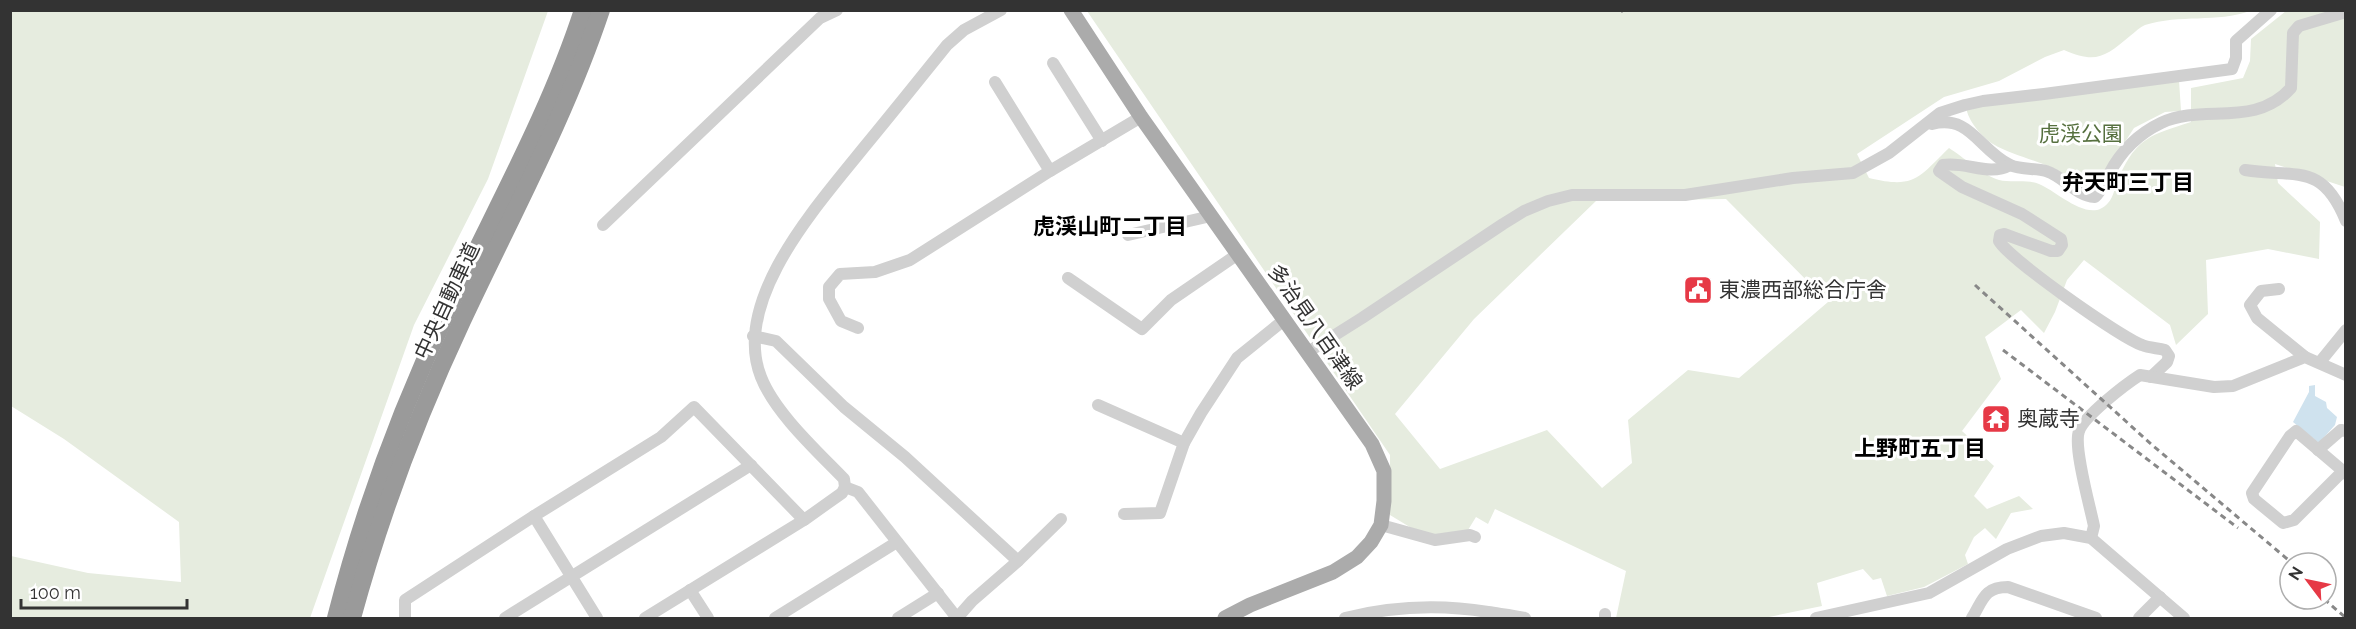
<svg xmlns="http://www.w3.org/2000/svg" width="2356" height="629" font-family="Raleway,'Noto Sans JP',sans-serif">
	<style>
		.green { fill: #e6ecdf; fill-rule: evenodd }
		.water { fill: #cfe2ee }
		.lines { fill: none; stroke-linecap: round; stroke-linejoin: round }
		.minor { stroke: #d0d0d0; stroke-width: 12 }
		.major { stroke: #ababab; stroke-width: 15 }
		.highway { stroke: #9a9a9a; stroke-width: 18 }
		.rail { stroke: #888; stroke-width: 3; stroke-dasharray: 6 4.5; stroke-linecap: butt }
		.labels { text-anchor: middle; stroke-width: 6; stroke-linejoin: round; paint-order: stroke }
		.park-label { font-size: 21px; fill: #56703f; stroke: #fff }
		.poi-label { font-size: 21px; fill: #333; stroke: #fff; text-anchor: start }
		.street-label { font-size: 21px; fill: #333; stroke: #fff }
		.neighbourhood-label { font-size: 22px; font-weight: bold; fill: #000; stroke: #fff }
	</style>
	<rect width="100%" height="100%" fill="#fff"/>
	<!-- green -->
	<g class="green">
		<polygon points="10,11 548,11 488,179 414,325 310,618 11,618 11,556 88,573 181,582 179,522 64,439 11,406"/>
		<path d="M1087,11H2250C2217,23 2180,14 2145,25C2140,27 2135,32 2130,36C2105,57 2096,64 2064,50L2045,57L1999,81L1944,97L1857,154L1869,178C1915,189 1918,178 1949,148C1962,156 1984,176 1999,180C2012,183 2027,179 2039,184C2057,191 2090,225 2108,203C2114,197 2115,185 2119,177C2137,137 2151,135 2191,122V88L2243,78L2250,61L2251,39L2286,11H2345V187L2275,164L2278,183L2320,222L2319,259L2268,249L2206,260L2208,314L2176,345L2170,325L2084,260L2067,280L2055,312L2044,333L2021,310L1985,337L2001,379L1962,431L1985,452L1983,456L1994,466L1974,496L1987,509L2019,496L2033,509L2011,513L1996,539L1985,528L1974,537L1965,555L1968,564L1924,587L1887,596L1881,578L1873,580L1863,569L1817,583L1822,606L1764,618H1616L1626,571L1495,509L1488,524L1476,517L1468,530L1434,536L1413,529L1390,515V455ZM1726,199L1828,302L1739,378L1688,370L1628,420L1632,463L1602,488L1547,430L1440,469L1395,414L1474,319L1596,201Z"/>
		<path d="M2179,80L2181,111L2165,112L2134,128L2095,188C2079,192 2071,178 2059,171C2038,160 2013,156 1993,144C1981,136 1968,121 1966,107Z"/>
	</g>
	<!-- water -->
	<polygon class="water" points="2315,385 2315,396 2326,402 2327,408 2337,417 2335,425 2319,443 2293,422 2309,392 2309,386"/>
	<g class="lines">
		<!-- minor -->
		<g class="minor">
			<polyline points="1053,63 1102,141"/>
			<polyline points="995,82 1050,171"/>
			<path d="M1932,124C1970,114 1979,150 2010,165C2021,170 2035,168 2046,171C2065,177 2074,195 2095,197C2101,192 2105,181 2109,174C2121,151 2138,134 2161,123C2203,103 2254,129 2291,88L2293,33L2299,26L2346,12"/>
			<path d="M2010,165C1989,177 1966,161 1943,165L1939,171L1962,187L2022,214L2061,239L2062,245L2058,251H2051L2004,234L2000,235L1999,241C2009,259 2120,337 2142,345C2149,348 2158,348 2165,350L2169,356L2167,362L2151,377"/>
			<path d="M2245,170C2297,178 2322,162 2346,221"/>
			<polyline points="603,225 820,18 837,10"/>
			<polyline points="1128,235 1211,216"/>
			<polyline points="1068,278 1142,329 1171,300 1238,254"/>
			<polyline points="2279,289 2261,291 2250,305 2257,318 2305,357"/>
			<polyline points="858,328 841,321 829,299 829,287 840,274 875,272 910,260 1050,171 1141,117"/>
			<polyline points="753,336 776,341 844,407 905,457 1018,561"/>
			<polyline points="1308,352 1362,318 1503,224 1524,211 1548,201 1572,195 1685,195 1793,178 1853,173 1889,153 1940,113 1965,105 1983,101 2044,94 2232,69 2236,58 2236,41 2271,10"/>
			<polyline points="2320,362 2346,330"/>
			<polyline points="1098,405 1184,443"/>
			<polyline points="2318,450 2341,430 2346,431"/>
			<polyline points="2343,471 2294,520 2283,523 2254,499 2252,493 2290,436 2296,431 2343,471 2346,474"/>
			<polyline points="845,487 858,492 957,618"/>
			<polyline points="1124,514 1160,513 1184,443 1201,413 1237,358 1284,320"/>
			<polyline points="1381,525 1435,540 1470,535 1475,537"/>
			<path d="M2091,538L2094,526C2090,506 2073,447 2079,431C2084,416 2126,384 2140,375L2214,387L2233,386L2305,357L2346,375"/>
			<polyline points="690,590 708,618"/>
			<polyline points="405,618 405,600 534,516"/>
			<polyline points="505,618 751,465"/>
			<polyline points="597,618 534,516 661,437 694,407 804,520"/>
			<path d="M645,618L804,520L842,493L845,487L844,479C817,451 775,413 761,377C731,301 816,207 861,151C890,116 918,81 947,45L964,30L1001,10"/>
			<polyline points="775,618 897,542"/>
			<polyline points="898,618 938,593"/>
			<polyline points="957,618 972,601 1018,561 1061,519"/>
			<path d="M1345,618C1393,606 1439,604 1488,612C1500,614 1513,615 1525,618"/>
			<polyline points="1605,618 1605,614"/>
			<polyline points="1816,618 1929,593 2007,549 2041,536 2064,533 2091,538 2184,618"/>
			<path d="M1972,618C1983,600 1984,587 2008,587L2096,618"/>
			<polyline points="2139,618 2160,597"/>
		</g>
		<!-- major -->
		<polyline class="major" points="1071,10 1141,117 1372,444 1384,471 1384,501 1381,525 1371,542 1357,557 1333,572 1250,605 1225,618"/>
		<!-- highway -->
		<g class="highway">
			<path d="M336,618C363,512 400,411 447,312C493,213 549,115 583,10"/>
			<path d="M352,618C380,515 417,417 462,321C510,218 565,118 601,10"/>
		</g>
		<!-- rail -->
		<g class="rail">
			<polyline points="1621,10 1623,12"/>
			<polyline points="1975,285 2151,444 2292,563"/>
			<polyline points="2003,350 2238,528"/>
			<polyline points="2324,599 2346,618"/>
		</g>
	</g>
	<!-- icons -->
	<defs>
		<g id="civic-square" transform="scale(1.5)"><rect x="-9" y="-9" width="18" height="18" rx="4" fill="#e63946" stroke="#fff"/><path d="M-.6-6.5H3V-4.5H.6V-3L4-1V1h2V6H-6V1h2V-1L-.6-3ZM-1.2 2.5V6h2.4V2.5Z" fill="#fff"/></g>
		<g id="temple-square" transform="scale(1.5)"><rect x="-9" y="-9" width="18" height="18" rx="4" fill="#e63946" stroke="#fff"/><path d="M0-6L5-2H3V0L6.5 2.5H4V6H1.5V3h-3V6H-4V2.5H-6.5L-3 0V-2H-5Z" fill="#fff"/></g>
	</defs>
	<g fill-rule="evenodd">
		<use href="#civic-square" x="1698" y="290"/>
		<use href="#temple-square" x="1996" y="419"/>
	</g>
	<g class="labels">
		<!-- park labels -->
		<g class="park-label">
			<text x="2081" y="141">虎渓公園</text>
		</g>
		<!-- poi labels -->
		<g class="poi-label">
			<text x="1719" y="297">東濃西部総合庁舎</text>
			<text x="2017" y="426">奥蔵寺</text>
		</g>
		<!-- street labels -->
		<g class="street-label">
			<text transform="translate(447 301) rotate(-65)" y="7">中央自動車道</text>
			<text transform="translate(1315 327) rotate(55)" y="7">多治見八百津線</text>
		</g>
		<!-- neighbourhood labels -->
		<g class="neighbourhood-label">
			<text x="2128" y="190">弁天町三丁目</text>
			<text x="1110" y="234">虎渓山町二丁目</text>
			<text x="1920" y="456">上野町五丁目</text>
		</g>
	</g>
	<!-- border -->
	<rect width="2356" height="629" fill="none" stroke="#333333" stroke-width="24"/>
	<!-- north arrow -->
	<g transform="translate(2308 581) rotate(302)"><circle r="28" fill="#ffffff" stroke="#adadad" stroke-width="1.5"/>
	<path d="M0-4.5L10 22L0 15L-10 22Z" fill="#e63946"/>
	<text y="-9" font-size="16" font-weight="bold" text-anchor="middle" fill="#333333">N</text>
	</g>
	<!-- scale -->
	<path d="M21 599v9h166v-9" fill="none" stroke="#333333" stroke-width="3"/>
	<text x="30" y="599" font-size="18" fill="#333333" stroke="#ffffff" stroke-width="4.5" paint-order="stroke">100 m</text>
</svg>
